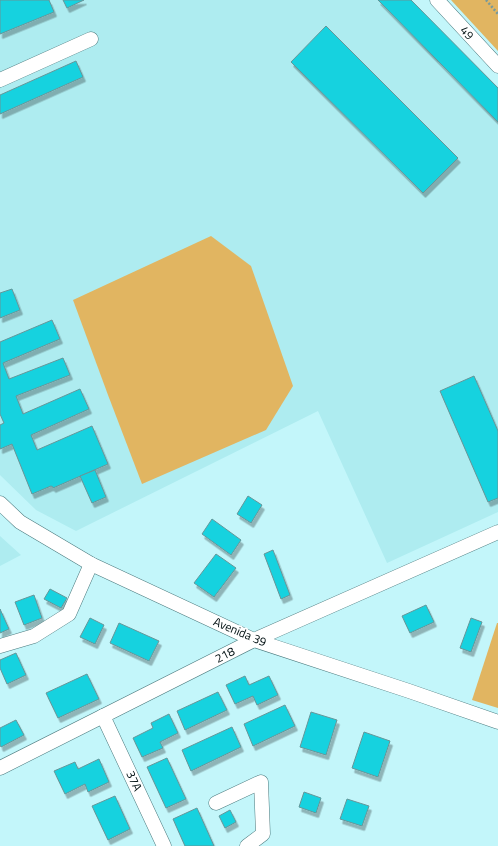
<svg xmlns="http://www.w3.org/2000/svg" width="498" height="846" font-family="'Titillium Web',sans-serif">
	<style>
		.built { fill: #aeecf0 }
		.green { fill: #e1b561 }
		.building { fill: #17d2df; stroke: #659699; filter: url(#shadow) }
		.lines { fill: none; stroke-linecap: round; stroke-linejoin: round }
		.minor-casing { stroke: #4b7a7e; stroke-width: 15 }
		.path { stroke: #75999c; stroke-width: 2.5; stroke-dasharray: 2 2; stroke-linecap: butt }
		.minor { stroke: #fff; stroke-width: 14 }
		.labels { text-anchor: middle; stroke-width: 3.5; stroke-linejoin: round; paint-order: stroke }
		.street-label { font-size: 12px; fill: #011012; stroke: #fff }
	</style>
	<defs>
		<filter id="shadow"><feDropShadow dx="2.5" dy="4.5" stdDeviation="0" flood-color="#0004"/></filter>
	</defs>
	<rect width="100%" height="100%" fill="#c3f6fa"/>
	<!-- built -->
	<g class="built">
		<polygon points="0,0 411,0 498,87 498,512 387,563 318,411 76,531 36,510 0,475"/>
		<polygon points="0,536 21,555 0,566"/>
	</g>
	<!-- green -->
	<g class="green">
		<polygon points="451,0 498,0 498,51"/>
		<polygon points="211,236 251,266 293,386 266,430 142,484 108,395 73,300"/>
		<polygon points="497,623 498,623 498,708 472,700"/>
	</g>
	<!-- building -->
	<g class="building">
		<polygon points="0,0 49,0 54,12 0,34"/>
		<polygon points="63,0 84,0 67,8"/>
		<polygon points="378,0 411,0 498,88 498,122"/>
		<polygon points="326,26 458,158 423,193 291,62"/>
		<polygon points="76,61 83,77 0,114 0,95"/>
		<polygon points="12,289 20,310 0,318 0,293"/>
		<polygon points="52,320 60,339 3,363 9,379 63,358 70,375 16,396 23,414 80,389 89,409 31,435 37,450 92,426 108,464 53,488 53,487 51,486 32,494 12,444 0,449 0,425 4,423 0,414 0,342"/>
		<polygon points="474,376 498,431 498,498 488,502 440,391"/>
		<polygon points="95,470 106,497 92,503 80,476"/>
		<polygon points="248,496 262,505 251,523 237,514"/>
		<polygon points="212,519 241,540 231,555 202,534"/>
		<polygon points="273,550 290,595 281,599 264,554"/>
		<polygon points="216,554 236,568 214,597 194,583"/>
		<polygon points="50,589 67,598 61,608 44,599"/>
		<polygon points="34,595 42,618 24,625 15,602"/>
		<polygon points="426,605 434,622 410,633 402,616"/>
		<polygon points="0,609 9,629 0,633"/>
		<polygon points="90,618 104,625 95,644 80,637"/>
		<polygon points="471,618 482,622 471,652 460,648"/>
		<polygon points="119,623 159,641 149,661 110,643"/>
		<polygon points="16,653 26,675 7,684 0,668 0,660"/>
		<polygon points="87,674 99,699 58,718 46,693"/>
		<polygon points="245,676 249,685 269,676 278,695 257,705 253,696 235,704 226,685"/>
		<polygon points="218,692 227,710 185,730 177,711"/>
		<polygon points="285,705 295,726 253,746 244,724"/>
		<polygon points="311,712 337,720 326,755 300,747"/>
		<polygon points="169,714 178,733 160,742 163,748 142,757 133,738 153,728 151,723"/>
		<polygon points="16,720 24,735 1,747 0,745 0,728"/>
		<polygon points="232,727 241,747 191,771 182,750"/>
		<polygon points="364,732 390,741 378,777 352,768"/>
		<polygon points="167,758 186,799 166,808 147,767"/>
		<polygon points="99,759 109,782 88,792 85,784 65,794 54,771 75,762 78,769"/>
		<polygon points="304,792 321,798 316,813 299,807"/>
		<polygon points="115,796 130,829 108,840 92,806"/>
		<polygon points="347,799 369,806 362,826 340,819"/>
		<polygon points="197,808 214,846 185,846 173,819"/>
		<polygon points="230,810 236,822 225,828 219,816"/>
	</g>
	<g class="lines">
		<!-- minor casing -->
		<g class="minor-casing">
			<g id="minor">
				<polyline points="437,0 498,66"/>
				<polyline points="0,80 91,39"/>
				<polyline points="0,503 20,522 91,564 254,640 409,691 498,722"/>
				<polyline points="0,646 34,636 69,614 91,564"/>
				<polyline points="103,716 164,846"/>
				<polyline points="0,768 254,640 498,532"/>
				<polyline points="216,803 261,782 263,834 247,846"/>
			</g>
		</g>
		<!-- path -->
		<polyline class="path" points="486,0 498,14"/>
		<!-- minor -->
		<use href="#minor" class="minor"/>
	</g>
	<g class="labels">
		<!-- street labels -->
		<g class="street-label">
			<text transform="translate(467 33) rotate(47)" y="4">49</text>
			<text transform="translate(240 632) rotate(23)" y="4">Avenida 39</text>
			<text transform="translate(225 655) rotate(-27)" y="4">218</text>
			<text transform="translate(134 781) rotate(65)" y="4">37A</text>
		</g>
	</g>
</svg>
